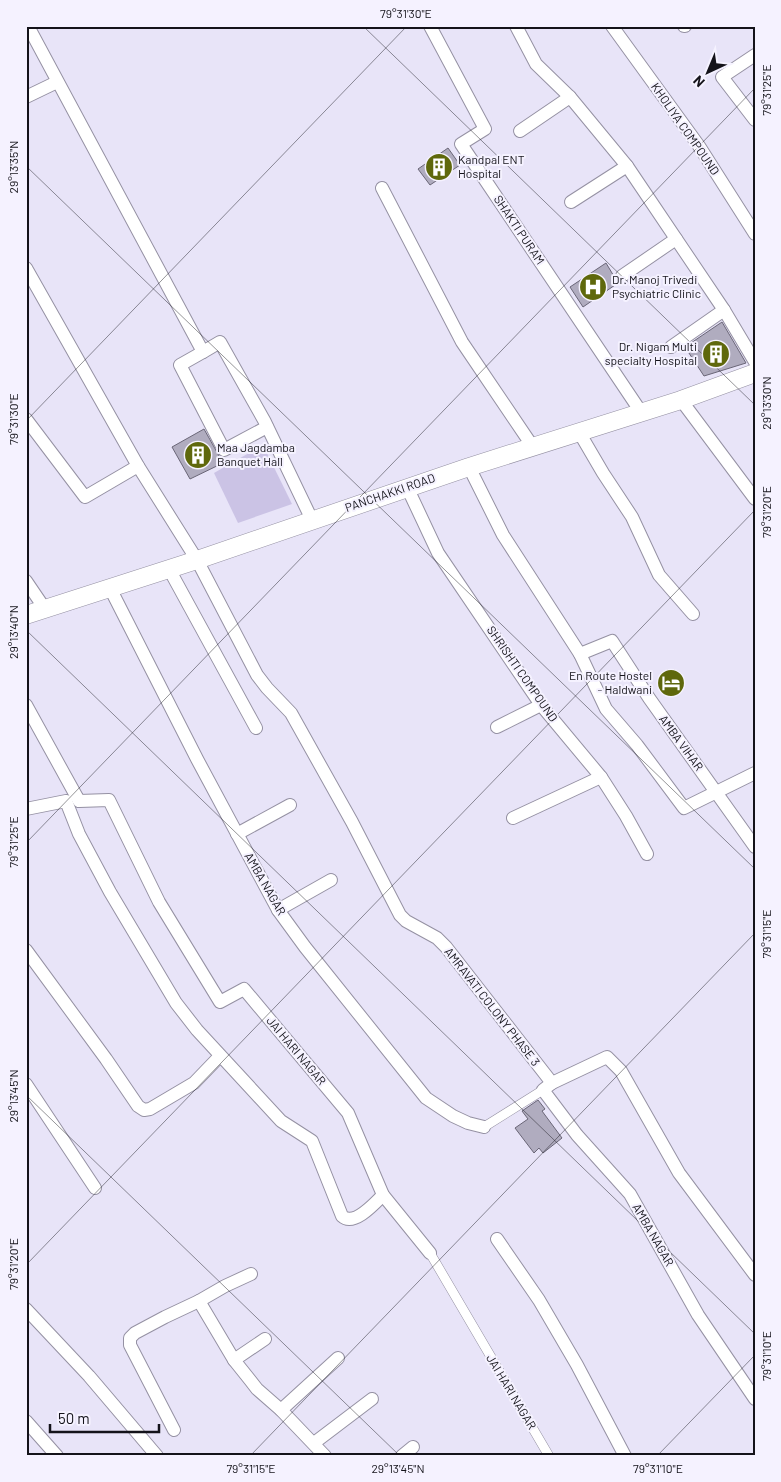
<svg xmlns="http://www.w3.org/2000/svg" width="781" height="1482" font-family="Barlow,sans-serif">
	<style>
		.green { fill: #cbc3e5 }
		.building { fill: #b0acbf; stroke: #6a6677 }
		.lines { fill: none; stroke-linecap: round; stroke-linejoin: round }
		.pedestrian-casing { stroke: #9591a3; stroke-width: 10 }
		.minor-casing { stroke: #9591a3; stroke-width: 14 }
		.secondary-casing { stroke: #9591a3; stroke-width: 19 }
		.pedestrian { stroke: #fff; stroke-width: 9 }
		.minor { stroke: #fff; stroke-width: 12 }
		.secondary { stroke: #fff; stroke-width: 18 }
		.ticks { fill: none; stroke: #14131a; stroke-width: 1; stroke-opacity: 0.45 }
		.labels { text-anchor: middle; stroke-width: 4; stroke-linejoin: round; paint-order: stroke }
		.street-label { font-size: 12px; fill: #14131a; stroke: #f5f2ff }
		.poi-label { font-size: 12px; fill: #14131a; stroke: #f5f2ff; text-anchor: start }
		.neatline { fill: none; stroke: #14131a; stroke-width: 2 }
		.ticks-label { font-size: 12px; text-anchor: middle; fill: #14131a }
	</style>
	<rect width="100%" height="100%" fill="#e8e4f8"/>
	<!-- green -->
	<polygon class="green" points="263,445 292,504 238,523 214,473"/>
	<!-- building -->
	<g class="building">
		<polygon points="448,148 460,165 430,185 418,169"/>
		<polygon points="606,263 618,283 583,307 570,287"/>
		<polygon points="722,322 746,363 704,376 685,347"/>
		<polygon points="204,429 223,463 190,479 172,447"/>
		<polygon points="538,1100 545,1109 542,1111 562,1138 543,1153 539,1148 534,1153 515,1128 528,1119 522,1111"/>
	</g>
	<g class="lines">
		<!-- pedestrian casing -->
		<g class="pedestrian-casing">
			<g id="pedestrian">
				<polyline points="484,1127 543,1090"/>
				<polyline points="430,1253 549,1456"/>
			</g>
		</g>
		<!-- minor casing -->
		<g class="minor-casing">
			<g id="minor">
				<polyline points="28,26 203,352 220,342 265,422 312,520"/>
				<polyline points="430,26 485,129 461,144 641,412"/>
				<polyline points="516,26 536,64 570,97 627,166 724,310 755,362"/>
				<polyline points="612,26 699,146 755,234"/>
				<polyline points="684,26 685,26"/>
				<polyline points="755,55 722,77 755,120"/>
				<polyline points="26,97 57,82"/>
				<polyline points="520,131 570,97"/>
				<polyline points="382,188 462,342 533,447"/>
				<polyline points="571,202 627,166"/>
				<polyline points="26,268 138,466 197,560 257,675 267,688 291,713 352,822 400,915 406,921 437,938 446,947 552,1083 607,1057 621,1071 679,1173 755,1275"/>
				<polyline points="622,276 676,239"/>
				<polyline points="671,347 724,310"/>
				<polyline points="203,352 180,365 224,450 267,427"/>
				<polyline points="681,400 755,499"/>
				<polyline points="26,419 85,497 138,466"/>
				<polyline points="579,432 603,473 632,517 659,575 693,614"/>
				<polyline points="469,467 503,535 580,654 606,709 637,745 684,808 755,773"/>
				<polyline points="407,487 438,553 541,705 601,777 626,816 647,854"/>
				<polyline points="169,569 256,728"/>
				<polyline points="26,581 45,609"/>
				<polyline points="110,588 197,759 278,910 305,947 426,1098 453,1116 468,1123 484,1127"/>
				<polyline points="580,654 612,641 649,698 755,847"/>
				<polyline points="26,705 79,801 109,800 159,902 220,1002 244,989 348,1113 383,1195 430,1253"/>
				<polyline points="497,727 541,705"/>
				<path d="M26,809L66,801L79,834L110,892L176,1003L197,1030L281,1121L312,1141L342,1216C354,1227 375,1203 383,1195"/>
				<polyline points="513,818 601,777"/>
				<polyline points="237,834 290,805"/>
				<polyline points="278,910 331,880"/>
				<polyline points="26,950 106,1059 138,1106 144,1110 150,1109 194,1083 220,1056"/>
				<polyline points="552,1083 543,1090 577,1135 630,1194 698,1315 755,1399"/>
				<polyline points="26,1084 95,1188"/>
				<polyline points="497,1239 539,1300 577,1365 625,1456"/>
				<polyline points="199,1301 234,1360 250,1380 257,1389 281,1410 325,1456"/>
				<polyline points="26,1309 89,1376 157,1456"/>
				<polyline points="234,1360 265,1339"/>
				<polyline points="281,1410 338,1358"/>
				<polyline points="26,1421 57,1456"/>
				<polyline points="174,1430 130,1345 130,1338 135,1333 165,1317 199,1301 225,1286 251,1274"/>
				<polyline points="314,1443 372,1399"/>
				<polyline points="402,1456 413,1447"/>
			</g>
		</g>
		<!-- secondary casing -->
		<g class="secondary-casing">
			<polyline id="secondary" points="26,615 197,560 469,467 681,400 755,373"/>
		</g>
		<!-- pedestrian -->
		<use href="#pedestrian" class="pedestrian"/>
		<!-- minor -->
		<use href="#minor" class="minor"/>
		<!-- secondary -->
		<use href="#secondary" class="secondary"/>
	</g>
	<!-- ticks -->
	<path class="ticks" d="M363,26L755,405M26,166L755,869M26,421L407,26M26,630L755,1334M26,843L755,88M26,1095L400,1456M26,1265L755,510M250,1456L755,933M657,1456L755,1355"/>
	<!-- icons -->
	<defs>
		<g id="building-disc" transform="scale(1.4375)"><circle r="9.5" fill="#5f680c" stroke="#f5f2ff"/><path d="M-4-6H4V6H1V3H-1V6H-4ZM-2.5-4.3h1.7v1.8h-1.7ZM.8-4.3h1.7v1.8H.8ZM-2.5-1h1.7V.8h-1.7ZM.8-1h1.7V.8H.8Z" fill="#fff"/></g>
		<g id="hospital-disc" transform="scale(1.4375)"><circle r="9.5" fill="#5f680c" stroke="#f5f2ff"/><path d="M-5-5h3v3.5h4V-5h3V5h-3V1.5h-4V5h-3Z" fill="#fff"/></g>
		<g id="hotel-disc" transform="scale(1.4375)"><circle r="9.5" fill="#5f680c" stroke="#f5f2ff"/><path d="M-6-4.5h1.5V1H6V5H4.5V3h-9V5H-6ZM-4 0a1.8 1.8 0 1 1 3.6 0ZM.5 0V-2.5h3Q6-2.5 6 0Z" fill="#fff"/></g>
	</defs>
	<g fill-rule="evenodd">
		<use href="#building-disc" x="439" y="167"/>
		<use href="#hospital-disc" x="593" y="287"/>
		<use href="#building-disc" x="716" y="354"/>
		<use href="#building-disc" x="198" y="455"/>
		<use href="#hotel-disc" x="671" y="683"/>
	</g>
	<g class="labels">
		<!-- street labels -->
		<g class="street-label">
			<text transform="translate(685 129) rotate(55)" y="4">KHOLIYA COMPOUND</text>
			<text transform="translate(519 230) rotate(56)" y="4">SHAKTI PURAM</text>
			<text transform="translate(390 493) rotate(-19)" y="4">PANCHAKKI ROAD</text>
			<text transform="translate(522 674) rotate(55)" y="4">SHRISHTI COMPOUND</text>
			<text transform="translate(681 743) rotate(54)" y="4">AMBA VIHAR</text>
			<text transform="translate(265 884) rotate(60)" y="4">AMBA NAGAR</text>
			<text transform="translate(492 1007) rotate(52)" y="4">AMRAVATI COLONY PHASE 3</text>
			<text transform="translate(296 1051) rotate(50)" y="4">JAI HARI NAGAR</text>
			<text transform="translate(653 1235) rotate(60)" y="4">AMBA NAGAR</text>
			<text transform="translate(511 1392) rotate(59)" y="4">JAI HARI NAGAR</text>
		</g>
		<!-- poi labels -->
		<g class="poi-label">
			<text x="458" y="164">Kandpal ENT<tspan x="458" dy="14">Hospital</tspan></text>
			<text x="612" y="284">Dr. Manoj Trivedi<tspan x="612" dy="14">Psychiatric Clinic</tspan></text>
			<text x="697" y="351" text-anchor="end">Dr. Nigam Multi<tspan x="697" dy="14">specialty Hospital</tspan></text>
			<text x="217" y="452">Maa Jagdamba<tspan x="217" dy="14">Banquet Hall</tspan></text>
			<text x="652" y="680" text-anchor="end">En Route Hostel<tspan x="652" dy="14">- Haldwani</tspan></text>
		</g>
	</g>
	<!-- border -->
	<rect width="781" height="1482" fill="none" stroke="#f5f2ff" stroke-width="55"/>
	<!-- north arrow -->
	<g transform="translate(708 72) rotate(224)" stroke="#f5f2ff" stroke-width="4" paint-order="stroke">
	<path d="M0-4L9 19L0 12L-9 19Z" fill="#14131a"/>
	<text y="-8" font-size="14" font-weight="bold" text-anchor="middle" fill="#14131a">N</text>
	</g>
	<!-- scale -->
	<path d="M50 1424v8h109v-8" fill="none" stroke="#14131a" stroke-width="2.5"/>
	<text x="58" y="1424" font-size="15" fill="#14131a" stroke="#f5f2ff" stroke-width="4" paint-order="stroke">50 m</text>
	<rect x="28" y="28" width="726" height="1426" class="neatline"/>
	<g class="ticks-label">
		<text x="406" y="18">79°31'30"E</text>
		<text transform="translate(767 90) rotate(-90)" y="4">79°31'25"E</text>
		<text transform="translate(14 167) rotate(-90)" y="4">29°13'35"N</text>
		<text transform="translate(767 403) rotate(-90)" y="4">29°13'30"N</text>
		<text transform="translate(14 419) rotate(-90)" y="4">79°31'30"E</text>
		<text transform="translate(767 512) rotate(-90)" y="4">79°31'20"E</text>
		<text transform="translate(14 632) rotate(-90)" y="4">29°13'40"N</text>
		<text transform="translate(14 842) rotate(-90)" y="4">79°31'25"E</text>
		<text transform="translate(767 934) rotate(-90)" y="4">79°31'15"E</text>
		<text transform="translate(14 1096) rotate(-90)" y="4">29°13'45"N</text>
		<text transform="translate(14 1264) rotate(-90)" y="4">79°31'20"E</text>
		<text transform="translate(767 1356) rotate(-90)" y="4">79°31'10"E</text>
		<text x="251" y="1473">79°31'15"E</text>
		<text x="398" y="1473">29°13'45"N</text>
		<text x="658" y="1473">79°31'10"E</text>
	</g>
</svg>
